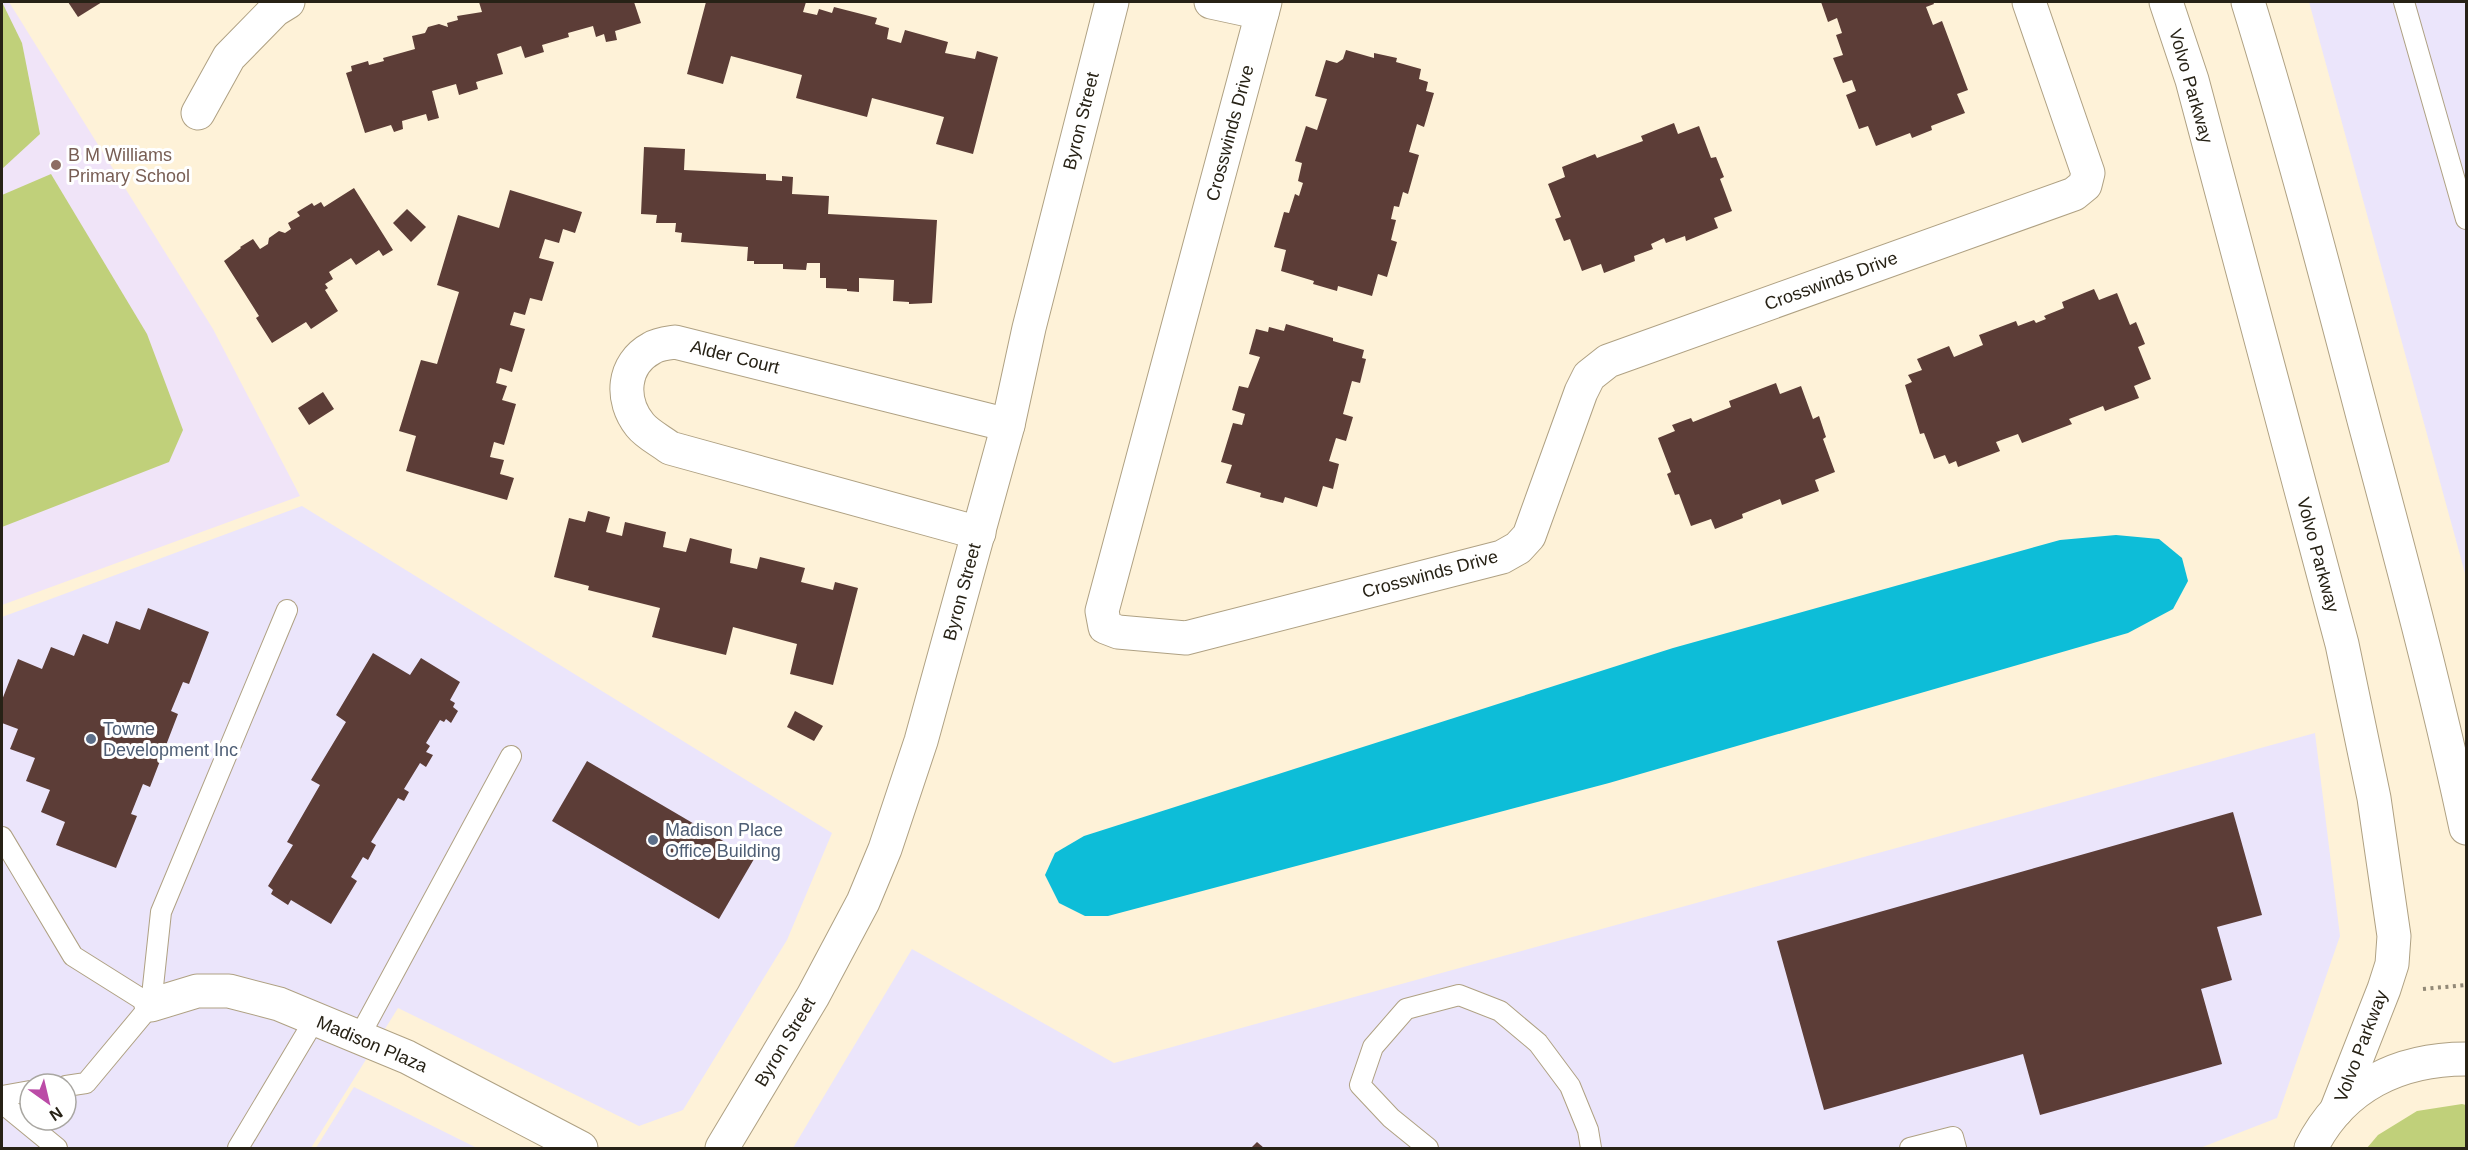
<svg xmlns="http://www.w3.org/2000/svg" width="2468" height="1150" font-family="Arial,sans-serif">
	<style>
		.commercial { fill: #ebe5fb; fill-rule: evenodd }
		.education { fill: #f0e4f8 }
		.green { fill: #c0d07a }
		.water { fill: #0dbdd8 }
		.building { fill: #5c3d37 }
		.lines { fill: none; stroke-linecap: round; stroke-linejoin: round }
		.service-casing { stroke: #afa183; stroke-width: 22 }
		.minor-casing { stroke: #afa183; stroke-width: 35 }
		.path { stroke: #928977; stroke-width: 4; stroke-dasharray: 3 4.5; stroke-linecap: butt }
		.service { stroke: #fff; stroke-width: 20 }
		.minor { stroke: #fff; stroke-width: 33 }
		.education-dot { fill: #8d6e63; stroke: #fff; stroke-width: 2 }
		.service-dot { fill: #5c6f8a; stroke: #fff; stroke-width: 2 }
		.labels { text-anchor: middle; stroke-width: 6; stroke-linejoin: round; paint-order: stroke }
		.street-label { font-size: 18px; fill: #272216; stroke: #fff }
		.education-label { font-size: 18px; fill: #785e54; stroke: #fff; text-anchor: start }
		.service-label { font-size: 18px; fill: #4e5e75; stroke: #fff; text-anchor: start }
	</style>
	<rect width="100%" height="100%" fill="#fef2d8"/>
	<!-- commercial -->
	<g class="commercial">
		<polygon points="2309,2 2466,2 2466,577"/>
		<path d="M302,506L832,833L787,940L683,1110L639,1126L398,1008L311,1148H2V617ZM30,1084H66V1120H30Z"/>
		<polygon points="2315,733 2340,936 2277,1118 2200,1148 793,1148 912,949 1114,1063"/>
		<polygon points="354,1087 477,1148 316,1148"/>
	</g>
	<!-- education -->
	<polygon class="education" points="2,2 9,2 213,329 300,496 2,605"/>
	<!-- green -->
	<g class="green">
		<polygon points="2,2 22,43 40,134 2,169"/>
		<polygon points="51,174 147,334 183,430 169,462 2,527 2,195"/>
		<polygon points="2462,1104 2466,1105 2466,1148 2367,1148 2378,1135 2417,1111"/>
	</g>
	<!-- water -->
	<polygon class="water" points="2116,535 2159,539 2182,558 2188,581 2173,609 2128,633 1609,783 1108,916 1085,916 1059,903 1045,875 1055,853 1084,836 1673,648 2060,540"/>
	<!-- building -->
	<g class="building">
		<polygon points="68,2 102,2 78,17"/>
		<polygon points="479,2 634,2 641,23 615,31 617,40 606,42 604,34 596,37 593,26 568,33 569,37 542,45 544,52 525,58 521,46 497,54 503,74 476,82 478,89 459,95 456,84 432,91 439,118 428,121 426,114 402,121 403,129 394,132 391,125 365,133 346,73 352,71 351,66 368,61 369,65 384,61 383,58 415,49 412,36 425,33 428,27 439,24 448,27 447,23 458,20 457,16 482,12"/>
		<polygon points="706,2 806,2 803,12 817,15 819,9 832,13 834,7 877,18 875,24 889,28 887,39 901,43 905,30 948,42 945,53 975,59 977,51 998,57 973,154 936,144 944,117 872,98 867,117 796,98 802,75 731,56 723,84 687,74"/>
		<polygon points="1821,2 1933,2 1934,4 1926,7 1933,25 1942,21 1968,90 1957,94 1965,113 1931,126 1932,130 1912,138 1910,133 1876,146 1868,126 1859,129 1846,95 1856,91 1852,80 1843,83 1833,58 1843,55 1836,35 1842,33 1837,18 1828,22"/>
		<polygon points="1346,50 1374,58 1374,53 1397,58 1396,62 1421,69 1419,79 1428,82 1426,91 1434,93 1424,127 1417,124 1409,152 1419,155 1408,194 1403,192 1399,207 1394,206 1391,219 1396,220 1391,240 1397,242 1387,277 1378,274 1372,296 1338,286 1337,291 1313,284 1314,281 1281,271 1286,250 1274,247 1284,212 1289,213 1295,194 1299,196 1303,183 1298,181 1302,163 1295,161 1306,126 1317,130 1327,99 1315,96 1326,60 1337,63 1343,59"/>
		<polygon points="1674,123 1678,134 1699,126 1711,158 1716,157 1724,177 1720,179 1732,211 1714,218 1718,228 1686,241 1685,236 1666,243 1664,238 1651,244 1653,249 1634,256 1635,261 1604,273 1601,264 1582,271 1570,239 1564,241 1555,219 1561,217 1548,184 1565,177 1562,167 1595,154 1597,158 1643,141 1641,136"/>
		<polygon points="644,147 685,149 684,170 766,174 766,180 782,181 782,176 793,177 792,194 829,196 828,214 937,220 932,303 909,304 909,302 893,301 894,280 859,278 859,292 847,291 847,289 826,288 826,278 820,278 820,263 807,263 806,270 783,269 783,264 754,264 754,261 747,261 748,247 681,242 682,233 675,232 676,223 656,223 657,215 641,214"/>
		<polygon points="354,188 393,250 383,256 379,250 356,265 351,258 329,272 333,279 325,284 328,288 325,290 338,311 311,329 306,322 272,343 256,318 259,316 224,261 241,248 240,247 253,239 260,249 268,244 269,238 279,231 285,233 291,229 288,223 300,216 297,212 312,203 314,206 321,202 324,207"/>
		<polygon points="510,190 582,212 575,233 563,229 559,243 545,239 539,258 554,262 542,301 530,298 525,315 514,312 510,325 525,329 512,372 500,368 496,383 507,386 502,400 516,404 504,445 494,442 490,457 504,460 500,474 514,478 507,500 406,471 416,436 399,431 421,360 437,364 459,292 437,285 458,215 499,228"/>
		<polygon points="407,209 426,227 411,242 393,223"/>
		<polygon points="2094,289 2099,300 2117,293 2130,325 2136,322 2145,344 2138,347 2151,379 2134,386 2139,398 2105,411 2103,406 2069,419 2072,424 2022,443 2018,434 1996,442 2000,451 1958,467 1956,461 1949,464 1945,455 1934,459 1924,433 1920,434 1905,385 1912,382 1908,375 1922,370 1917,359 1949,346 1954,357 1983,345 1979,335 2016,321 2018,326 2034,320 2036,323 2046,319 2044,316 2064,308 2062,302"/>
		<polygon points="1286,324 1333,338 1333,341 1364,350 1362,358 1366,359 1360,383 1352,381 1343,414 1353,417 1346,441 1336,438 1329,461 1339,464 1333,489 1323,486 1317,507 1285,497 1283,503 1260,497 1261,493 1226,483 1232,465 1221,462 1233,423 1242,425 1245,414 1232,410 1239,386 1248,388 1260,357 1249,354 1256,329 1268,332 1269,327 1284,331"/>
		<polygon points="1776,383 1780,394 1801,386 1813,419 1819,416 1826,437 1823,439 1835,472 1815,480 1819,491 1782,505 1780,499 1742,514 1743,518 1715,529 1711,519 1691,526 1679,494 1675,495 1667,474 1671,472 1658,438 1675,431 1672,425 1691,418 1693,422 1731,407 1729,401"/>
		<polygon points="323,392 334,409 309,425 298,408"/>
		<polygon points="588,511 610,517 606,532 622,536 625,522 666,532 663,547 686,552 690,538 732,549 730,563 757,569 760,557 805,568 801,582 833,590 835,582 858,588 833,685 790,674 797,644 733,627 726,655 652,637 660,608 588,590 589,586 554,577 569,518 585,522"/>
		<polygon points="148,608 209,632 189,684 183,682 171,711 178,714 150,787 143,784 131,814 137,816 116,868 56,845 65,822 41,812 50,790 26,781 35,758 10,749 18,729 2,723 2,700 18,659 42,669 51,647 74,656 83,634 108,644 116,621 140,630"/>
		<polygon points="373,653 410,675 421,658 460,682 450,700 455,703 453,707 458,711 451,723 446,719 444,722 440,720 426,743 430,746 426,752 433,755 426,767 420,763 404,789 409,792 404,801 398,798 371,842 376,845 368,860 363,857 351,877 357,881 331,924 291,900 288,905 271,894 273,890 268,886 293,845 287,842 320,785 311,780 346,722 336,715"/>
		<polygon points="795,711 823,726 814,741 787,727"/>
		<polygon points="587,761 754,859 719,919 552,821"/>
		<polygon points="2233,812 2262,915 2217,927 2232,980 2201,989 2222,1064 2040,1115 2023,1054 1824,1110 1777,941"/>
		<polygon points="1257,1142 1264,1148 1251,1148"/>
	</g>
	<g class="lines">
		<!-- service casing -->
		<g class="service-casing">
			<g id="service">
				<polyline points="2404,2 2466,219"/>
				<polyline points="2,837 73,956 151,1005"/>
				<polyline points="359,1037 511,756"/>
				<polyline points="66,1086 86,1083 151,1005 161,912 287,610"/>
				<polyline points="2,1096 30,1091"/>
				<polyline points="2,1103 57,1148"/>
				<polyline points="238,1148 315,1019"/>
				<polyline points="1428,1148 1391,1118 1360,1085 1373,1047 1406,1009 1459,995 1500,1011 1538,1043 1570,1086 1588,1130 1591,1148"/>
				<polyline points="1910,1148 1953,1137 1956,1148"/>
			</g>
		</g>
		<!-- minor casing -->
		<g class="minor-casing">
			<g id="minor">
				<polyline points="1211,2 1262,13"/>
				<polyline points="1265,2 1102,611 1105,627 1118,632 1186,638 1502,557 1518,548 1529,536 1581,392 1589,376 1608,361 2074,194 2085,185 2088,173 2029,2"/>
				<polyline points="2166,2 2192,80 2342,644 2374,798 2394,936 2392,964 2384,989 2336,1111"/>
				<path d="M2248,2C2291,141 2328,283 2365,424C2401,558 2437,692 2466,828"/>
				<polyline points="198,113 229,57 275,10 288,2"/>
				<path d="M979,533L670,448C661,441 647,434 640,425C620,400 622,364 652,348C658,344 668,343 675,342L1008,425"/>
				<polyline points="151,1005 197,991 229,991 279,1004 407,1057 581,1148"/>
				<polyline points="722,1148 813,996 863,902 885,849 921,741 1008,425 1029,328 1112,2"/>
				<path d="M2311,1148C2342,1086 2399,1059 2466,1059"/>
			</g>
		</g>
		<!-- path -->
		<polyline class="path" points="2423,989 2466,985"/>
		<!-- service -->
		<use href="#service" class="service"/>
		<!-- minor -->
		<use href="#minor" class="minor"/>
	</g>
	<!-- markers -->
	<circle class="education-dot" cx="56" cy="165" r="6"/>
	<g class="service-dot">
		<circle cx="91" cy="739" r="6"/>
		<circle cx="653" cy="840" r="6"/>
	</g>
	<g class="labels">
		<!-- street labels -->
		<g class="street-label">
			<text transform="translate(2191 86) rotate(74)" y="6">Volvo Parkway</text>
			<text transform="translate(1081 121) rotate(-76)" y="6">Byron Street</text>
			<text transform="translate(1230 133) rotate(-75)" y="6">Crosswinds Drive</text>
			<text transform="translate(1831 281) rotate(-20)" y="6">Crosswinds Drive</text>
			<text transform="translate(735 357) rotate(14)" y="6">Alder Court</text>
			<text transform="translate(2318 555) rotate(75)" y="6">Volvo Parkway</text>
			<text transform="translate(1430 574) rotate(-15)" y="6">Crosswinds Drive</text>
			<text transform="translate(962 592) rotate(-75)" y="6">Byron Street</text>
			<text transform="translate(785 1042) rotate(-59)" y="6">Byron Street</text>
			<text transform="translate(372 1044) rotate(23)" y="6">Madison Plaza</text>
			<text transform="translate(2361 1046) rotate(-69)" y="6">Volvo Parkway</text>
		</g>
		<!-- education labels -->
		<g class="education-label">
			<text x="68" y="161">B M Williams<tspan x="68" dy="21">Primary School</tspan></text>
		</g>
		<!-- service labels -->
		<g class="service-label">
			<text x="103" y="735">Towne<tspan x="103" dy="21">Development Inc</tspan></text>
			<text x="665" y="836">Madison Place<tspan x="665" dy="21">Office Building</tspan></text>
		</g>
	</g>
	<!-- border -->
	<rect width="2468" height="1150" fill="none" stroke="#272216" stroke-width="6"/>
	<!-- north arrow -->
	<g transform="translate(48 1102) rotate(146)"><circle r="28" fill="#ffffff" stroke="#a9a7a2" stroke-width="1.5"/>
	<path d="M0-4.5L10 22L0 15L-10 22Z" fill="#bb4ba7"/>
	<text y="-9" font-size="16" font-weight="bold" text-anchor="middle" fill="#272216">N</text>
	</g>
</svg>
